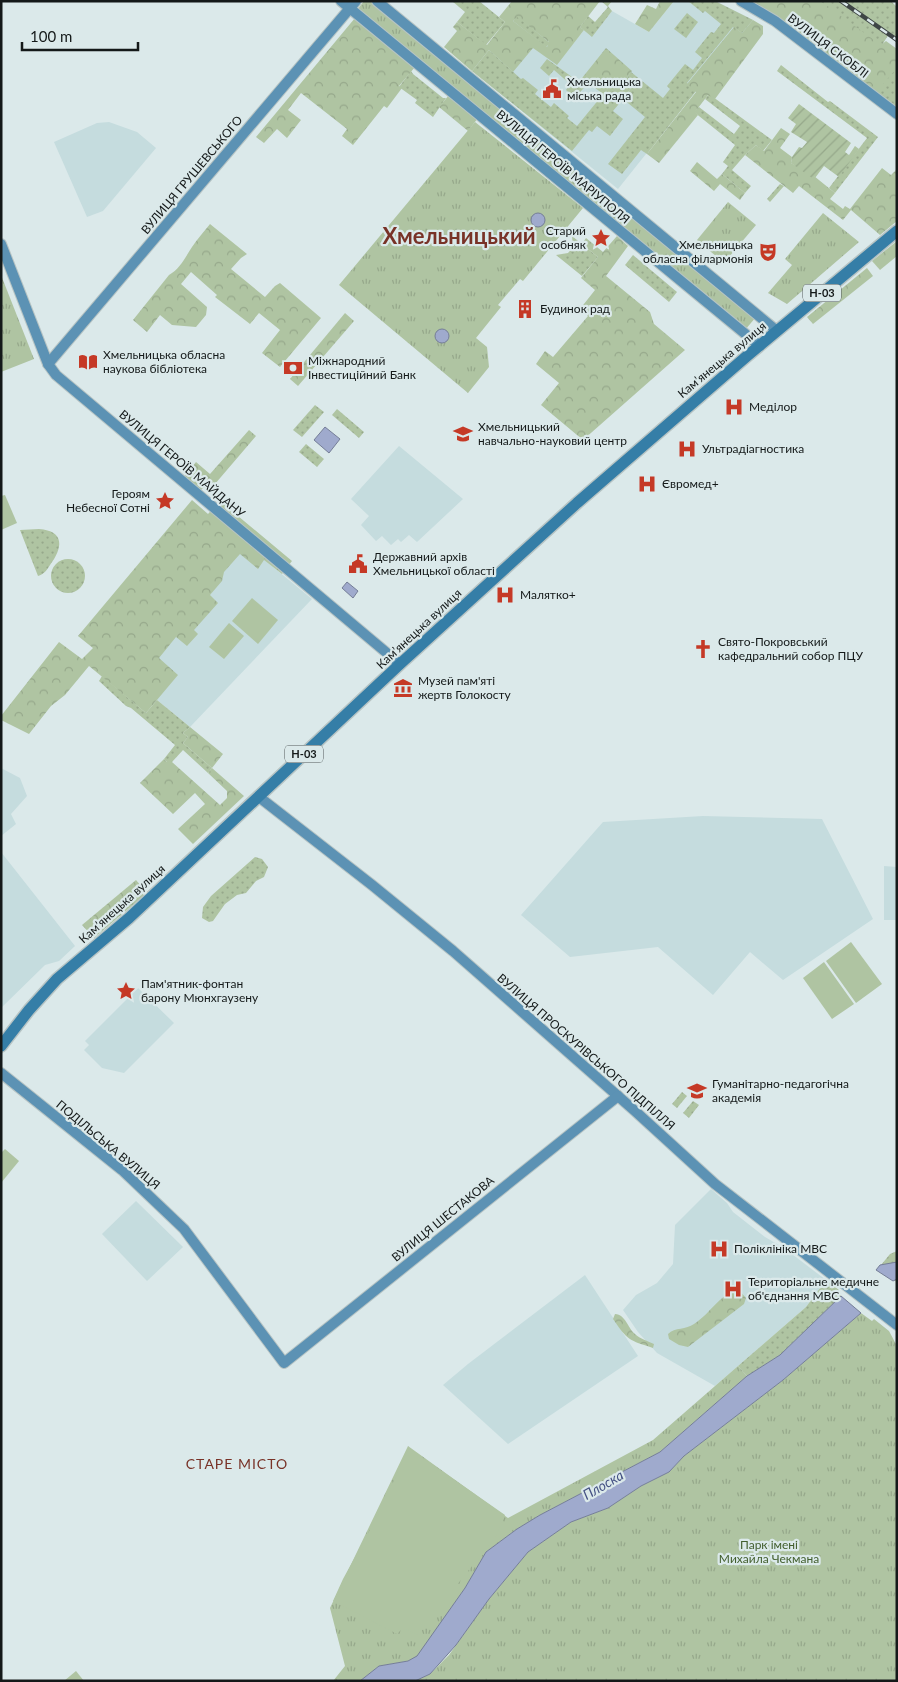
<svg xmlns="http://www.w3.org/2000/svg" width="898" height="1682" font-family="Lato,sans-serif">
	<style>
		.built { fill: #c5dcde }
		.grass { fill: url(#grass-dots) }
		.forest { fill: url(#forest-crowns); fill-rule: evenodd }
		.park { fill: url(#park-tufts) }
		.garden { fill: url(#garden-furrows) }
		.pitch { fill: #afc4a2 }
		.water { fill: #9faacd; stroke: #757e97 }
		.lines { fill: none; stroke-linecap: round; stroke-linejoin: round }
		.secondary-casing { stroke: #b7c4c4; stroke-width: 12 }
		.primary-casing { stroke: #b7c4c4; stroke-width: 14 }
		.secondary { stroke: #5c92b4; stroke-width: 10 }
		.primary { stroke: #357ea7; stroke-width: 11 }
		.rail-casing { stroke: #3e4545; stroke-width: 4.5 }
		.rail { stroke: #dbe9ea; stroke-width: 2.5; stroke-dasharray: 8; stroke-linecap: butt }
		.labels { text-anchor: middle; stroke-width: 4.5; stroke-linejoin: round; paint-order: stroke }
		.shield { fill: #dbe9ea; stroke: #505758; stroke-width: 1 }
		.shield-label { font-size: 11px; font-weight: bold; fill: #141919 }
		.street-label { font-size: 12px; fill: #141919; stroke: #dbe9ea }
		.poi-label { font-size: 12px; fill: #141919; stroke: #dbe9ea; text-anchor: start }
		.park-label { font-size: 12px; fill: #425f2e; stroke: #dbe9ea }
		.neighbourhood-label { font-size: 14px; letter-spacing: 1px; fill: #783227; stroke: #dbe9ea }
		.water-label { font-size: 14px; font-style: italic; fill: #455284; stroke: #dbe9ea }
		.town-label { font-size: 22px; font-weight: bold; fill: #783227; stroke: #dbe9ea }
	</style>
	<defs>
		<pattern id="grass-dots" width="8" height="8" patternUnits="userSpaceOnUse" patternTransform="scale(1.25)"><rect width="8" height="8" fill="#afc4a2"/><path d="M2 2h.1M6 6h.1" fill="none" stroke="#96a88b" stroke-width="1.8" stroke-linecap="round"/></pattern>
		<pattern id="forest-crowns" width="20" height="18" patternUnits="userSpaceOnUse" patternTransform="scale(1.25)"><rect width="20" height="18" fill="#afc4a2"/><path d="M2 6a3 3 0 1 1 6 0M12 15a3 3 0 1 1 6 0" fill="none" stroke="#96a88b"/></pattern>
		<pattern id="park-tufts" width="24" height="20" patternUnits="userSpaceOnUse" patternTransform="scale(1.25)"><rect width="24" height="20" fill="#afc4a2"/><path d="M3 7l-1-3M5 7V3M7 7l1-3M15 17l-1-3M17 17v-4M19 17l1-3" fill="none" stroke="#96a88b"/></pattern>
		<pattern id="garden-furrows" width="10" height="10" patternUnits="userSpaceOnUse" patternTransform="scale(1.25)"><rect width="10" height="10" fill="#afc4a2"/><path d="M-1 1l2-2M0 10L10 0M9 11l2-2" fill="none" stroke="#96a88b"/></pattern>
	</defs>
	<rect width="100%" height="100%" fill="#dbe9ea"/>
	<!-- built -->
	<g class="built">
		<polygon points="674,1 715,1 753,20 618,189 472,71 517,16 565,54 584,30 592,36 612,11 649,32"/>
		<polygon points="109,122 137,132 156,148 103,211 87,217 54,142 97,123"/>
		<polygon points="399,446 463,499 417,542 409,535 401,542 398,539 391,545 382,536 376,541 361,525 369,516 351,499"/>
		<polygon points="244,543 312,599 190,727 130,678"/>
		<polygon points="1,768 20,778 27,796 11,814 16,824 1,836"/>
		<polygon points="703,816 822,819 873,919 783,980 750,952 713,995 658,947 570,957 521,915 603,822"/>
		<polygon points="1,852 75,946 59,961 45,965 1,1008"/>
		<polygon points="884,866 897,867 897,920 884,920"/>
		<polygon points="138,988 174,1023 124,1073 102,1068 84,1050 89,1045 85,1041"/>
		<polygon points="711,1189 727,1203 733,1212 765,1237 784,1248 826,1280 806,1307 715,1386 657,1353 638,1332 623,1310 636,1295 657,1283 673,1264 675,1225"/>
		<polygon points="136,1201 183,1247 147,1281 102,1234"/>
		<polygon points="585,1275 638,1356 508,1444 443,1385 468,1364"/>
	</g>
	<!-- grass -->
	<g class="grass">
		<polygon points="452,1 479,1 505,22 486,45 457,22 465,12"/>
		<polygon points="601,1 612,1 608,6 612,11 592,37 580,27 588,16 595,22 608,7"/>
		<polygon points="688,1 715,1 753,20 742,33 733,27 687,83 696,91 647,154 641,150 622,174 608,164 645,117 623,99 613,111 623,119 610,136 597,126 592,132 589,130 572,151 472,71 489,50 521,79 523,78 538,90 535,94 551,107 554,103 569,116 567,118 577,126 609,87 623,99 635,83 627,77 631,72 663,98 670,89 667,86 685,64 693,70 702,58 695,52 711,32 714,33 721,24 705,11 703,13"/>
		<polygon points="752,1 891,1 897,7 897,40 889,34 882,45 897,56 897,109 777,18"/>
		<polygon points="687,13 698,22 686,38 674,29"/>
		<polygon points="517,16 550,43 546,47 513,21"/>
		<polygon points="547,59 579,82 582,78 589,82 575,98 566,90 570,84 554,70 549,76 540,68"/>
		<polygon points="781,65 828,102 830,101 878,137 835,193 829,188 867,138 777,71"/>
		<polygon points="411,71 413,74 443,98 446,98 433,117 415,103 417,100 399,87"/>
		<polygon points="709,94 772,140 763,151 756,145 745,155 732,170 751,186 745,193 722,174 728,166 723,162 735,145 694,112 699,107 734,134 740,126 705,99"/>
		<polygon points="780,184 784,186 770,202 767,199"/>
		<polygon points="572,236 598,257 582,276 556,255 568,253 573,247"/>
		<polygon points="633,255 677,292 669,302 625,265"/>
		<polygon points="315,405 324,412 302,437 293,430"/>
		<polygon points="337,409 364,432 359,438 332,415"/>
		<polygon points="306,444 324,459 317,467 299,452"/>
		<path d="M39,529C65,531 63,548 50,565C47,570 44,574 38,576L20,530Z"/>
		<circle cx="68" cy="576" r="17"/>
		<polygon points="102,676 146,713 157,700 190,727 183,733 188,737 183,743 212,768 208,773 183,750 172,762 167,762 164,759 175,745 131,708 126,706 99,681"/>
		<polygon points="255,857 262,859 268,867 264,877 256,881 246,893 237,895 225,904 213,921 209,922 202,918 203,907 211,896"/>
		<polygon points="682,1092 687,1096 677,1108 672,1104"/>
		<polygon points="693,1101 699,1105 689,1118 683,1113"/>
		<polygon points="897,1251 897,1282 877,1270 890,1254"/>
		<polygon points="826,1280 839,1290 837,1292 841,1296 780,1355 747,1376 738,1366 806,1307"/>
	</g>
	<!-- forest -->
	<g class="forest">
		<path d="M512,1H600L580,27L584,30L557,65L533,48L513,72L489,50L472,71L444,47L457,31L453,27L457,22L487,45L505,22L499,17ZM517,17L549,42L547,47L513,21Z"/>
		<polygon points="660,1 674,1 649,32 635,24 647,5 656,9"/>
		<polygon points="752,1 820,1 881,45 886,41 897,49 897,68 876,92 777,18"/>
		<polygon points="355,18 415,67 399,86 402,88 387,108 384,106 353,145 342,136 347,129 301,93 288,110 301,120 287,138 277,129 264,143 256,137"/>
		<polygon points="753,20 763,26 763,34 715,99 708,95 695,112 698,115 659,163 647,154 696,92 687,84 734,27 742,33"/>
		<polygon points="606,48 632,71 627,77 635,83 623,99 609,88 603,94 582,78"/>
		<polygon points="449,95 478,118 468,131 439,107"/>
		<polygon points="781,128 790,134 780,148 792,157 791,163 814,176 835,193 830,199 843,209 845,206 850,209 882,168 891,175 897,169 897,221 880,235 851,210 843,220 799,186 793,193 745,155 756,145 764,151"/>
		<polygon points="697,162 717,179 722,174 745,193 740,200 720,184 714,191 690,171"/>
		<path d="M210,224L247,254L241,258L231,269L265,297L275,286L280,283L321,318L280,367L262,353L280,330L259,313L250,324L215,297L217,295L191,272L181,284L207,307L206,315L196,327L172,325L160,315L147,332L133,320L169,275C180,269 186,256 192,247C197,239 204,232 210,224Z"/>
		<polygon points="617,236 628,246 606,276 650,312 654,324 685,350 583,440 541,405 559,383 536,364 545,351 553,357 588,316 580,309 595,290 581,278 598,257 582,244 586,238 603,252"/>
		<polygon points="897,241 897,256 880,270 872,261"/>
		<polygon points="867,268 873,276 813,324 807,317"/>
		<polygon points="345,313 354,321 298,386 290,379"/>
		<polygon points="249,430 256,436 209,491 204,487 200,491 184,477 196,462 210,474"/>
		<polygon points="192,500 208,514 220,501 292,561 282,574 264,560 258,569 240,554 224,572 222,581 210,595 218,603 194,630 198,634 187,646 176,637 159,658 178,675 146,713 89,666 65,695 51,706 29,734 1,720 1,716 59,642 82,659 93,648 78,636"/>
		<polygon points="190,727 223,754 212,768 244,796 193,844 178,829 205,804 195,793 173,814 140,783 164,759 167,762 172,762 220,805 227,798 227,791 208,773 212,768 183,743 188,737 183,733"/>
		<polygon points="136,880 147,893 94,938 82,925"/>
		<path d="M738,1289L746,1298L744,1304L688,1347L679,1345L669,1339L668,1334C675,1327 686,1330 694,1324C710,1314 719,1295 738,1289Z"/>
		<path d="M615,1314C626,1315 627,1327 635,1334C640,1339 648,1341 654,1344L653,1348C629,1340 628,1341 613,1319Z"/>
	</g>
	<!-- park -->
	<g class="park">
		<polygon points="364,1 373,1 756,317 745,330 357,10"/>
		<polygon points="475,122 583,208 523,281 520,279 498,305 501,307 476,338 487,347 489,367 468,393 339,285"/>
		<polygon points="728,202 756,225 724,263 697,240"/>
		<polygon points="823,213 859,242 787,304 768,293 792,265 785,259"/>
		<polygon points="1,275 34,359 1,372"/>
		<polygon points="861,1313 872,1321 874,1319 889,1331 897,1346 897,1681 415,1681 430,1674 449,1655 489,1599 528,1552 571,1522 608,1508 641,1486 669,1472 684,1456 783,1380"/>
		<polygon points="738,1366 747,1376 660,1452 540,1515 517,1529 486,1552 465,1588 417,1657 408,1661 379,1666 360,1681 333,1681 345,1666 330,1608 408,1446 508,1518 653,1440"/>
	</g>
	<!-- garden -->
	<polygon class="garden" points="799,104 851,143 845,152 849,155 855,146 859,149 839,177 824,166 815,178 814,176 812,178 791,163 792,157 799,147 802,148 807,142 791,132 796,124 788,118"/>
	<!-- pitch -->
	<g class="pitch">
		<polygon points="5,495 17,523 1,530 1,496"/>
		<polygon points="252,598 278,620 258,644 232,621"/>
		<polygon points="229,623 244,636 224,659 209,647"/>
		<polygon points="851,942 882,984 856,1003 826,961"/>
		<polygon points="824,962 854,1004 832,1019 803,978"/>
		<polygon points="5,1149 19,1161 1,1183 1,1153"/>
		<polygon points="409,1448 505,1515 496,1536 417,1635 403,1628 397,1634 333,1601 343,1579 378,1515"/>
		<polygon points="76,1671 84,1681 64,1681"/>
	</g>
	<!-- water -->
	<g class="water">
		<circle cx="538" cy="220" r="7"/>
		<circle cx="442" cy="336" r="7"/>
		<polygon points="325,427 340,439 329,453 314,440"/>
		<polygon points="347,582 358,591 353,598 342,588"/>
		<polygon points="897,1262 897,1279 893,1281 876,1270 880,1265"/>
		<polygon points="841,1296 861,1313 783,1380 684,1456 669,1472 641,1486 608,1508 571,1522 528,1552 489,1599 456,1645 430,1674 415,1681 360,1681 379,1666 408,1661 417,1656 465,1588 486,1552 517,1529 540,1515 660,1452 747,1376 780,1355"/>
	</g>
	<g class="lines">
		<!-- secondary casing -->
		<g class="secondary-casing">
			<g id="secondary">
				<polyline points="341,1 760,346"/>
				<polyline points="377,1 777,331"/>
				<polyline points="741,1 775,21 897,114"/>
				<polyline points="1,244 48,364 56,375 400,664"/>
				<polyline points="48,364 356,1"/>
				<polyline points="259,797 372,885 453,951 635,1111 715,1184 897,1325"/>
				<polyline points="1,1073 122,1170 184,1229 284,1363 618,1096"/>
			</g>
		</g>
		<!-- primary casing -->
		<g class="primary-casing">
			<polyline id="primary" points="1,1046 29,1010 57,979 129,918 400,664 577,503 747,356 897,231"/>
		</g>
		<!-- secondary -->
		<use href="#secondary" class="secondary"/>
		<!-- primary -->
		<use href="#primary" class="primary"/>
		<!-- rail casing -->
		<g class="rail-casing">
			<polyline id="rail" points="841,1 897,40"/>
		</g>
		<!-- rail -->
		<use href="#rail" class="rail"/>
	</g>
	<!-- icons -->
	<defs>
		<g id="civic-bare" transform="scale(1.5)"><path d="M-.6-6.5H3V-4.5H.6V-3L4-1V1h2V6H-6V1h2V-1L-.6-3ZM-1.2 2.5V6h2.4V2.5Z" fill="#c53926" stroke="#dbe9ea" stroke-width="2.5" paint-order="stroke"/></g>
		<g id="sight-bare" transform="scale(1.5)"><path d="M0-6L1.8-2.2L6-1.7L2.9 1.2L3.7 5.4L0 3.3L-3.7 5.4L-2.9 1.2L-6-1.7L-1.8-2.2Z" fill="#c53926" stroke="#dbe9ea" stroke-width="2.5" paint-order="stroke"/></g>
		<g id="theatre-bare" transform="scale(1.5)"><path d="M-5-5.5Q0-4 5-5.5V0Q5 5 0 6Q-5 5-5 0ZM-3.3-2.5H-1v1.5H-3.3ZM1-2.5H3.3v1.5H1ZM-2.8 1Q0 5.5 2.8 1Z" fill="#c53926" stroke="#dbe9ea" stroke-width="2.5" paint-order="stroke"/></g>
		<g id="building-bare" transform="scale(1.5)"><path d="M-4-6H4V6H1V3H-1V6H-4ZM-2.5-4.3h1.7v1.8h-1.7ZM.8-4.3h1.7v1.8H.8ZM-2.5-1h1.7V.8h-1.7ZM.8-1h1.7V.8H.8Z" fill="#c53926" stroke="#dbe9ea" stroke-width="2.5" paint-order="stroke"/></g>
		<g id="library-bare" transform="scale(1.5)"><path d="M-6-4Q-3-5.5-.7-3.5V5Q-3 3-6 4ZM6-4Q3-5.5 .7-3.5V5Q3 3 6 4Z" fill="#c53926" stroke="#dbe9ea" stroke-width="2.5" paint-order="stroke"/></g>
		<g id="bank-bare" transform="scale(1.5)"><path d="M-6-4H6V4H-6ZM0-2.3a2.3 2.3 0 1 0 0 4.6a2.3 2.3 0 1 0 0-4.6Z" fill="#c53926" stroke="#dbe9ea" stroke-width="2.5" paint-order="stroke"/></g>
		<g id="hospital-bare" transform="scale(1.5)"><path d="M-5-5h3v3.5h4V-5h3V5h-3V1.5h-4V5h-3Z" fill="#c53926" stroke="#dbe9ea" stroke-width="2.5" paint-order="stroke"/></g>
		<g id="university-bare" transform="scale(1.5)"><path d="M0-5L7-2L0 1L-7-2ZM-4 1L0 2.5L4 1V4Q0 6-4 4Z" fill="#c53926" stroke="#dbe9ea" stroke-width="2.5" paint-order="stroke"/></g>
		<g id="church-bare" transform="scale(1.5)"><path d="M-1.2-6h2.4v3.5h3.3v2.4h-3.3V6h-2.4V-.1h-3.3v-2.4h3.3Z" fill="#c53926" stroke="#dbe9ea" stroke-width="2.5" paint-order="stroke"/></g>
		<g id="museum-bare" transform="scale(1.5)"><path d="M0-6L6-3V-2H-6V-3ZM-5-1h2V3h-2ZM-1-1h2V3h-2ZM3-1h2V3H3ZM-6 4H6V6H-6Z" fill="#c53926" stroke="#dbe9ea" stroke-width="2.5" paint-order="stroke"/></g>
	</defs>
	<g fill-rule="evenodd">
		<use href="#civic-bare" x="552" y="89"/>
		<use href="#sight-bare" x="601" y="238"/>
		<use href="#theatre-bare" x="768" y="252"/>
		<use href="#building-bare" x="525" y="309"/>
		<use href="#library-bare" x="88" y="362"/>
		<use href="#bank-bare" x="293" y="368"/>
		<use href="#hospital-bare" x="734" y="407"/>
		<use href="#university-bare" x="463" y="434"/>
		<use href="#hospital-bare" x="687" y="449"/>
		<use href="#hospital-bare" x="647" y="484"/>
		<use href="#sight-bare" x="165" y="501"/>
		<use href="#civic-bare" x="358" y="564"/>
		<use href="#hospital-bare" x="505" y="595"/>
		<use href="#church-bare" x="703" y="649"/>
		<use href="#museum-bare" x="403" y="688"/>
		<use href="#sight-bare" x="126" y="991"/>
		<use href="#university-bare" x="697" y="1091"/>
		<use href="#hospital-bare" x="719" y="1249"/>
		<use href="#hospital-bare" x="733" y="1289"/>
	</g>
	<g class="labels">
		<!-- shield labels -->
		<g class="shield">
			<rect x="803" y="284.5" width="38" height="17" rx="4"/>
			<rect x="285" y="745.5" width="38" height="17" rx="4"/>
		</g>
		<g class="shield-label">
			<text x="822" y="297">Н-03</text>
			<text x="304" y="758">Н-03</text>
		</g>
		<!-- street labels -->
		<g class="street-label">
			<text transform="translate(828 46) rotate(37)" y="4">ВУЛИЦЯ СКОБЛІ</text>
			<text transform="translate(563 167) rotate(40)" y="4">ВУЛИЦЯ ГЕРОЇВ МАРІУПОЛЯ</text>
			<text transform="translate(192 175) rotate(-50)" y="4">ВУЛИЦЯ ГРУШЕВСЬКОГО</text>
			<text transform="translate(722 360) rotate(-40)" y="4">Камʼянецька вулиця</text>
			<text transform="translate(182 464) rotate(40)" y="4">ВУЛИЦЯ ГЕРОЇВ МАЙДАНУ</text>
			<text transform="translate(419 629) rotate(-43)" y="4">Камʼянецька вулиця</text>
			<text transform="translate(122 904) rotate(-42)" y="4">Камʼянецька вулиця</text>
			<text transform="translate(586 1052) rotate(41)" y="4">ВУЛИЦЯ ПРОСКУРІВСЬКОГО ПІДПІЛЛЯ</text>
			<text transform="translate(108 1145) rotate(40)" y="4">ПОДІЛЬСЬКА ВУЛИЦЯ</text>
			<text transform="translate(443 1219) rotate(-39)" y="4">ВУЛИЦЯ ШЕСТАКОВА</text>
		</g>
		<!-- poi labels -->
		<g class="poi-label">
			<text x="567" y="86">Хмельницька<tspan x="567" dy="14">міська рада</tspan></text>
			<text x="586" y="235" text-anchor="end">Старий<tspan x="586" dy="14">особняк</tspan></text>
			<text x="753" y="249" text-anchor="end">Хмельницька<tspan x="753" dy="14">обласна філармонія</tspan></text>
			<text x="540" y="313">Будинок рад</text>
			<text x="103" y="359">Хмельницька обласна<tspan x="103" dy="14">наукова бібліотека</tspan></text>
			<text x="308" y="365">Міжнародний<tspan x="308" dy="14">Інвестиційний Банк</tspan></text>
			<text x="749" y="411">Меділор</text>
			<text x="478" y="431">Хмельницький<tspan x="478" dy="14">навчально-науковий центр</tspan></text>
			<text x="702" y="453">Ультрадіагностика</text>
			<text x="662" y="488">Євромед+</text>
			<text x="150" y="498" text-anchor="end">Героям<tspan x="150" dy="14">Небесної Сотні</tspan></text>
			<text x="373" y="561">Державний архів<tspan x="373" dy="14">Хмельницької області</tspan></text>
			<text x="520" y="599">Малятко+</text>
			<text x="718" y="646">Свято-Покровський<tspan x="718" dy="14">кафедральний собор ПЦУ</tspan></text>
			<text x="418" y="685">Музей пам'яті<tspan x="418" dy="14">жертв Голокосту</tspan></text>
			<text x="141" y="988">Пам'ятник-фонтан<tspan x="141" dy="14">барону Мюнхгаузену</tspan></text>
			<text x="712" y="1088">Гуманітарно-педагогічна<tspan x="712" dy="14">академія</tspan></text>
			<text x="734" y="1253">Поліклініка МВС</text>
			<text x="748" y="1286">Територіальне медичне<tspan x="748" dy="14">об'єднання МВС</tspan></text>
		</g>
		<!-- park labels -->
		<g class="park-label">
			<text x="769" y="1549">Парк імені<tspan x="769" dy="14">Михайла Чекмана</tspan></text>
		</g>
		<!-- neighbourhood labels -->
		<g class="neighbourhood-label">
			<text x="237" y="1469">СТАРЕ МІСТО</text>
		</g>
		<!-- water labels -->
		<g class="water-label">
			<text transform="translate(603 1485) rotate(-30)" y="5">Плоска</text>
		</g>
		<!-- town labels -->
		<g class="town-label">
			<text x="459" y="244">Хмельницький</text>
		</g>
	</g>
	<!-- border -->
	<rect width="898" height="1682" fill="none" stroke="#141919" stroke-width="5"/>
	<!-- scale -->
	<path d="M22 42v8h116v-8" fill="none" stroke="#141919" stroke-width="2.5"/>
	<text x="30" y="42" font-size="15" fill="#141919" stroke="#dbe9ea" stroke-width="4" paint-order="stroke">100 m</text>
</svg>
